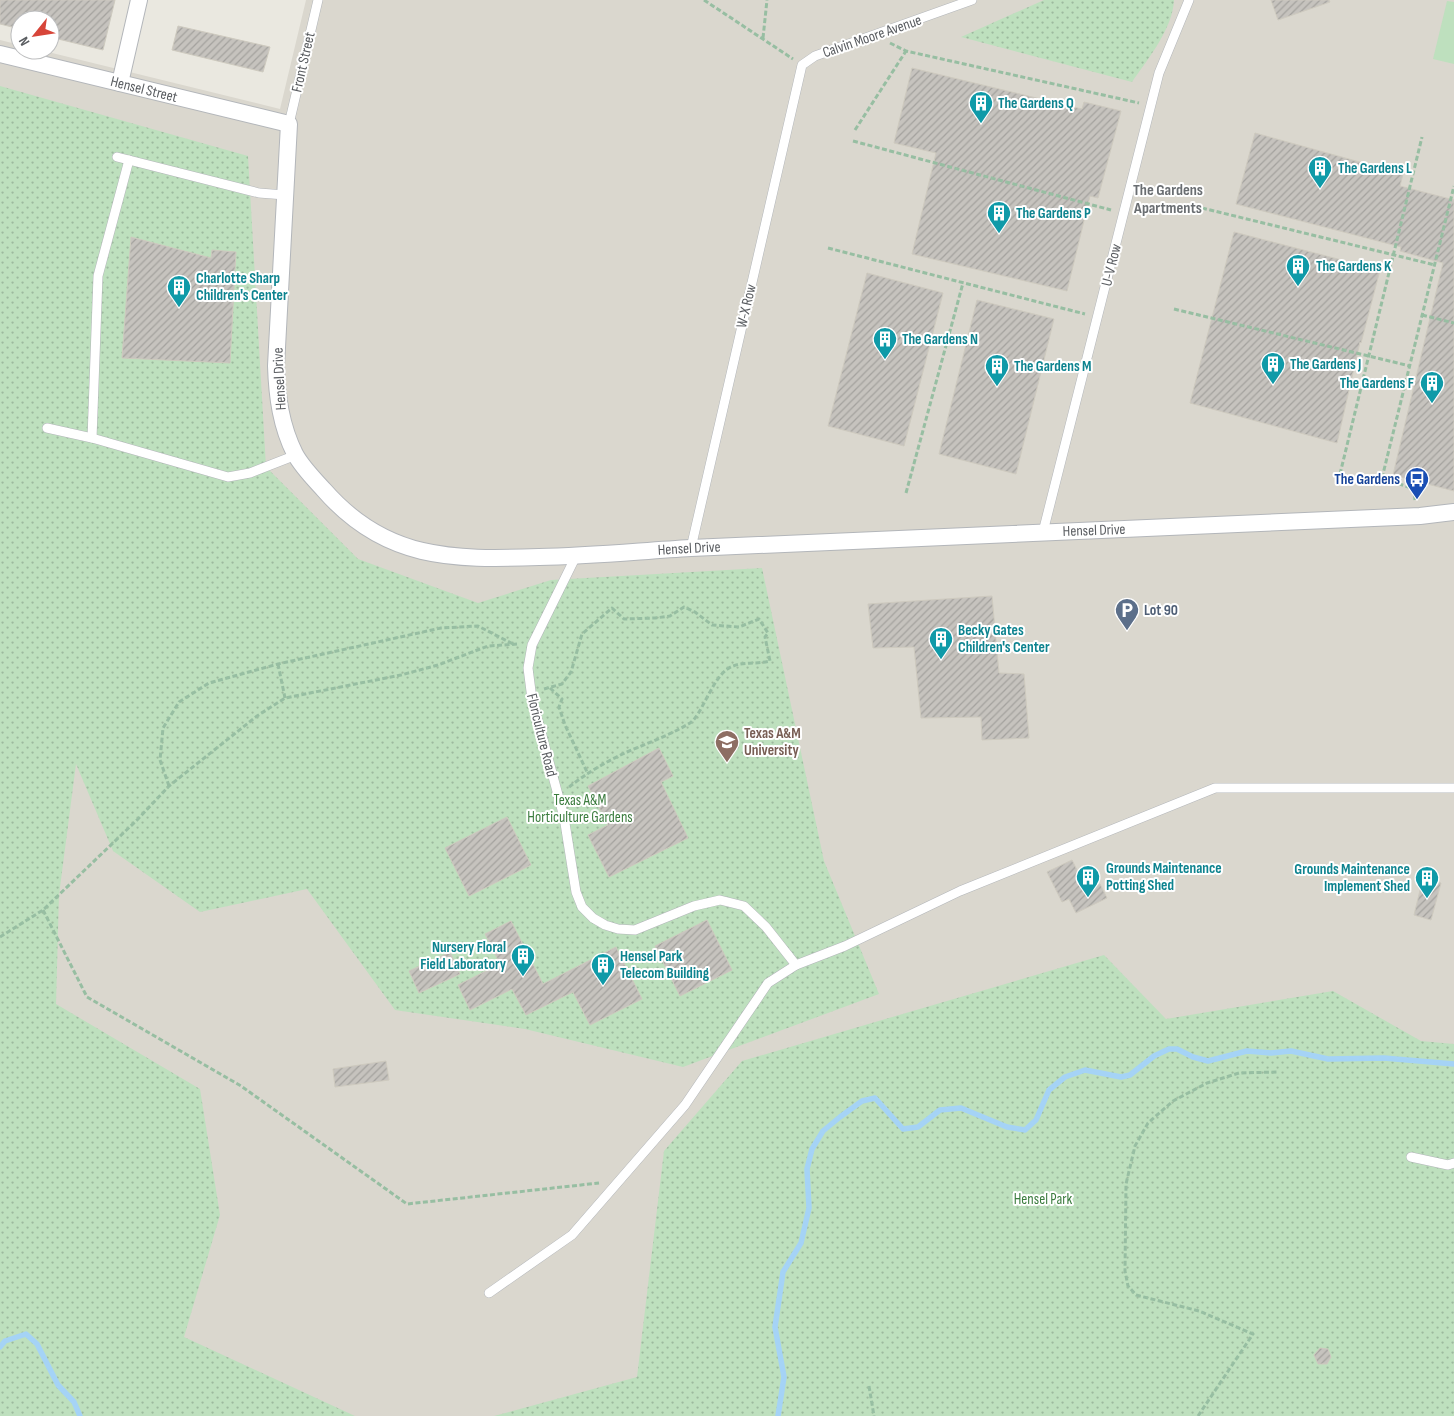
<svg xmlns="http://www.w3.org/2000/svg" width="1454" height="1416" font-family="'Sofia Sans Condensed',sans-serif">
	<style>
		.education { fill: #dad7ce }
		.green { fill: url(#green-dots) }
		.pitch { fill: #bee0be }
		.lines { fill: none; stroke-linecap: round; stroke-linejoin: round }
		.stream { stroke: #a5d3f6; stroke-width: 5.5 }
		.building { fill: url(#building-hatch); stroke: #cecabf }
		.lane-casing { stroke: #b3b6ba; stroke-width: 10 }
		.street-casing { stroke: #b3b6ba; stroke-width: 18 }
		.path { stroke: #97bea2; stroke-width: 3; stroke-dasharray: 5 2.5; stroke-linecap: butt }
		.lane { stroke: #fff; stroke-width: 9 }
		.street { stroke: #fff; stroke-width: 16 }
		.labels { text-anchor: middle; stroke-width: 4; stroke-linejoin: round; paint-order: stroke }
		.street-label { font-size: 15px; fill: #595c60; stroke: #fff }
		.culture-label { font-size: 15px; font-weight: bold; fill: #0d838f; stroke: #fff; text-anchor: start }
		.transit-label { font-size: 15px; font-weight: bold; fill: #164399; stroke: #fff; text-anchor: end }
		.service-label { font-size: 15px; font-weight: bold; fill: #4e5e75; stroke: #fff; text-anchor: start }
		.education-label { font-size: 15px; font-weight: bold; fill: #785e54; stroke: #fff; text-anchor: start }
		.park-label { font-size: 15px; fill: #3b7c3e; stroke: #fff }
		.neighbourhood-label { font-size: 16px; font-weight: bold; fill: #6a6e72; stroke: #fff }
	</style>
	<defs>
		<pattern id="green-dots" width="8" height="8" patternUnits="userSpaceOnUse" patternTransform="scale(1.25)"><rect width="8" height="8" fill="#bee0be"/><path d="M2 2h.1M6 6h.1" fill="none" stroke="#9db99e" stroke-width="1.8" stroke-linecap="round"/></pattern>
		<pattern id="building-hatch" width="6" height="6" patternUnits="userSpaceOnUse" patternTransform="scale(1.25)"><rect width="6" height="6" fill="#c6c3be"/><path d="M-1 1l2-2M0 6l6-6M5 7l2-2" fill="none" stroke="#a4a29e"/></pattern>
	</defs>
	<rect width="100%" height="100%" fill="#eae8e0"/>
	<!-- education -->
	<polygon class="education" points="306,0 1454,0 1454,1416 0,1416 0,40 20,45 20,50 40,50 280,109"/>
	<!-- green -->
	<g class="green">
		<path d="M1044,0H1174C1173,28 1148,59 1132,82L961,37Z"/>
		<polygon points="0,86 248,156 266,467 358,559 478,603 551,580 762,568 824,861 879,994 683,1067 525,1029 395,1010 307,889 200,912 113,851 76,764 59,895 56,1004 200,1089 220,1215 184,1337 355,1416 0,1416"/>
		<polygon points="1104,955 1166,1019 1333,991 1421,1041 1454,1044 1454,1416 494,1416 637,1377 664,1151 742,1061"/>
	</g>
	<!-- pitch -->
	<polygon class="pitch" points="1447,1 1454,2 1454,64 1433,59"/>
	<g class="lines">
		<!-- stream -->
		<g class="stream">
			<polyline points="0,1347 5,1341 26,1334 37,1344 58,1385 74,1402 80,1416"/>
			<polyline points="778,1416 784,1377 775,1327 783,1272 801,1243 809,1208 807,1169 812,1149 823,1131 840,1117 862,1101 875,1098 903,1129 918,1127 940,1110 961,1108 1007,1127 1025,1130 1036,1120 1049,1090 1065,1077 1085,1070 1121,1077 1130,1075 1154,1056 1169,1049 1177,1049 1193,1057 1208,1061 1247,1051 1271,1053 1291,1051 1328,1059 1384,1058 1454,1064"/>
		</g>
	</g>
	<!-- building -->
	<g class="building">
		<polygon points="0,0 115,0 103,50 50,37 50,20 20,20 20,29 0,24"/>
		<polygon points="1271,0 1329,0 1330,2 1278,20"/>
		<polygon points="178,26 270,47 263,72 172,50"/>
		<polygon points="912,68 1082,109 1084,102 1121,111 1098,198 1090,196 1067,291 912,254 936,153 894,143"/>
		<polygon points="1255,133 1403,174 1400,186 1454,200 1454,491 1393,475 1443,263 1400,251 1401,247 1236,204"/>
		<polygon points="1234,232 1380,270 1361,343 1360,342 1337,443 1190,403"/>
		<polygon points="131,237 211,258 212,250 236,252 230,363 122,358"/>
		<polygon points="867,273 943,293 904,446 828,426"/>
		<polygon points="977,300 1054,319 1016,474 939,454"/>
		<polygon points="992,596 999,673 1024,674 1029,738 982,740 981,717 921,718 914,647 873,648 868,604"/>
		<polygon points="659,748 673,776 661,782 688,838 609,877 588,835 608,825 588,786"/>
		<polygon points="507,817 531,865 469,896 445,848"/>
		<polygon points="1072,860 1087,890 1100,884 1107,898 1076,913 1069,899 1062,902 1047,872"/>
		<polygon points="1423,878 1441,883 1431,920 1414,915"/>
		<polygon points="707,920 732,970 680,996 655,946"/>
		<polygon points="511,921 543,984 616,947 642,999 590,1025 573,992 526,1015 512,989 470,1010 458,985 500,964 485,934"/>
		<polygon points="450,952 460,974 419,993 409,971"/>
		<polygon points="386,1061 389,1080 335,1087 333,1069"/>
		<polygon points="1320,1348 1328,1349 1331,1357 1327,1364 1318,1364 1314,1355"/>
	</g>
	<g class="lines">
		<!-- lane casing -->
		<g class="lane-casing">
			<g id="lane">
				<polyline points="289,124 318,0"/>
				<polyline points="117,157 259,193 285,195"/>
				<polyline points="47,428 92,438 228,477 250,473 296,455"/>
				<polyline points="92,438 98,276 129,160"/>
				<polyline points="1043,532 1159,73 1189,0"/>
				<polyline points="691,548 802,65 815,56 972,0"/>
				<polyline points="576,556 532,645 528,668 532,699 564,817 576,892 582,907 593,918 605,925 618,929 635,930 694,906 720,900 744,906 766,927 796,965"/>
				<polyline points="1411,1157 1448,1165 1454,1163"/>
				<polyline points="489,1293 572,1235 685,1105 768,983 796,965 845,946 960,891 1215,788 1454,788"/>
			</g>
		</g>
		<!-- street casing -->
		<g class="street-casing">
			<g id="street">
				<path d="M0,54L289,124L276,366C277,397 281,426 295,454C302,467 314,479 324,490C385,560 452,560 539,557C590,556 640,551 691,548L1420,516L1454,512"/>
				<polyline points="120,83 139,0"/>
			</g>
		</g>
		<!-- path -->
		<g class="path">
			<polyline points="704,0 793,59"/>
			<polyline points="763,38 767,0"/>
			<polyline points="890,43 906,51 1139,103"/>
			<polyline points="855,130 906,51"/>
			<polyline points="853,141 1111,210"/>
			<polyline points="1202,208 1435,265"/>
			<polyline points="828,248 1085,314"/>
			<polyline points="1174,309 1410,366"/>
			<polyline points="1422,315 1454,323"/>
			<polyline points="1340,474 1422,137"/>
			<polyline points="906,493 963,283"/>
			<polyline points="1415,500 1414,489 1382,478 1454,186"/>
			<polyline points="278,664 285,698"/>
			<polyline points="550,688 562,699 559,707 565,725 588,774"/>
			<path d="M544,689L562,684L571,672L582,634L612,608L624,619L655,618L670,616L684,607L695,612L712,625L739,627L759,619L768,633L765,637L770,661C756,665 739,660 726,670C711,682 701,716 690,723C670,735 648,743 627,752C607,761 585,774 568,788"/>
			<polyline points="169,786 160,760 163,728 179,702 209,683 278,664 441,628 478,626 513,644"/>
			<polyline points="43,910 87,997 241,1086 407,1204 599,1183"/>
			<polyline points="0,937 43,910 138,819 169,786 257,716 285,698 401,675 438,665 488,646 518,644"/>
			<polyline points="869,1386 874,1416"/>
			<polyline points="1198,1416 1253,1334 1199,1311 1136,1295 1128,1286 1125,1271 1126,1184 1135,1146 1148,1123 1173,1101 1207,1083 1239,1073 1277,1072"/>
		</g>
		<!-- lane -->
		<use href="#lane" class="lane"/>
		<!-- street -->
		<use href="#street" class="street"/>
	</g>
	<!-- icons -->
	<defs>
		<g id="building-pin" transform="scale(1.25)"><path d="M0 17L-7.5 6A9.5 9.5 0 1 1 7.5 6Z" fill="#0f9aa8" stroke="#fff"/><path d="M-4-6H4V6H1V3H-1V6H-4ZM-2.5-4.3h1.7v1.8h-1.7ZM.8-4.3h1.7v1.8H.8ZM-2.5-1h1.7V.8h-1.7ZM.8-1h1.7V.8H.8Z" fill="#fff"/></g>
		<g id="bus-pin" transform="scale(1.25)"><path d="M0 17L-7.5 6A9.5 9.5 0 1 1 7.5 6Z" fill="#1a4fb4" stroke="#fff"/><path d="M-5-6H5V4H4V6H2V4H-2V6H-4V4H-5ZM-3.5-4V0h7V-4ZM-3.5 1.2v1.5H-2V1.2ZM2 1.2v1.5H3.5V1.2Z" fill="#fff"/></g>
		<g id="parking-pin" transform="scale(1.25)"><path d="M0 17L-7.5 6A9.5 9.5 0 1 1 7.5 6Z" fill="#5c6f8a" stroke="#fff"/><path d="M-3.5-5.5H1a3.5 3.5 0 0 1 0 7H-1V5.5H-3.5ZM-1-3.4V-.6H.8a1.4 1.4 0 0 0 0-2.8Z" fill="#fff"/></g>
		<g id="university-pin" transform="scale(1.25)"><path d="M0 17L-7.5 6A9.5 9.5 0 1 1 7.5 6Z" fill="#8d6e63" stroke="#fff"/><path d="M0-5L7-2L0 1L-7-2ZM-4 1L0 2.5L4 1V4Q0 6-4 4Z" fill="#fff"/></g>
	</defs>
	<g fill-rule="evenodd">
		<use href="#building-pin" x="981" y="103"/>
		<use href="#building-pin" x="1320" y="168"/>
		<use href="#building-pin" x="999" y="213"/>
		<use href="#building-pin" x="1298" y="266"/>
		<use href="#building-pin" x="179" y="287"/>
		<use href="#building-pin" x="885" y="339"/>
		<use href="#building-pin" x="1273" y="364"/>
		<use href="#building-pin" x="997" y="366"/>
		<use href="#building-pin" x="1432" y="383"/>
		<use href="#bus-pin" x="1417" y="479"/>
		<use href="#parking-pin" x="1127" y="610"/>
		<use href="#building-pin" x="941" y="639"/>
		<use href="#university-pin" x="727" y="742"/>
		<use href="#building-pin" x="1088" y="877"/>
		<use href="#building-pin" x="1427" y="878"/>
		<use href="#building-pin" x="523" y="956"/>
		<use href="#building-pin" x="603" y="965"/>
	</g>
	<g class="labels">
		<!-- street labels -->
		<g class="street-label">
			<text transform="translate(872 36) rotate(-19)" y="5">Calvin Moore Avenue</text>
			<text transform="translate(303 62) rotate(-77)" y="5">Front Street</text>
			<text transform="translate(144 89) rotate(14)" y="5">Hensel Street</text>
			<text transform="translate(1111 265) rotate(-76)" y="5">U-V Row</text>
			<text transform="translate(746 306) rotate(-77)" y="5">W-X Row</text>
			<text transform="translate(279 379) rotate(-93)" y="5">Hensel Drive</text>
			<text transform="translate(1094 530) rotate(-2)" y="5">Hensel Drive</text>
			<text transform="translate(689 548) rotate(-3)" y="5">Hensel Drive</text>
			<text transform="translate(542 735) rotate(76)" y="5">Floriculture Road</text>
		</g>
		<!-- culture labels -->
		<g class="culture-label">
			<text x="998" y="108">The Gardens Q</text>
			<text x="1338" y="173">The Gardens L</text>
			<text x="1016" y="218">The Gardens P</text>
			<text x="1316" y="271">The Gardens K</text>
			<text x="196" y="283">Charlotte Sharp<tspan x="196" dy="17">Children's Center</tspan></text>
			<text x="902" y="344">The Gardens N</text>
			<text x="1290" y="369">The Gardens J</text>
			<text x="1014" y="371">The Gardens M</text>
			<text x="1414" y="388" text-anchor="end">The Gardens F</text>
			<text x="958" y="635">Becky Gates<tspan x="958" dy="17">Children's Center</tspan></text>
			<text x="1106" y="873">Grounds Maintenance<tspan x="1106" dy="17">Potting Shed</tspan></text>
			<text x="1410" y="874" text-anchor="end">Grounds Maintenance<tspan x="1410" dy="17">Implement Shed</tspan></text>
			<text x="506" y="952" text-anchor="end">Nursery Floral<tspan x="506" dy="17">Field Laboratory</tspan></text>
			<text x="620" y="961">Hensel Park<tspan x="620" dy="17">Telecom Building</tspan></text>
		</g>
		<!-- transit labels -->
		<g class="transit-label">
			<text x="1400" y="484">The Gardens</text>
		</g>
		<!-- service labels -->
		<g class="service-label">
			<text x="1144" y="615">Lot 90</text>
		</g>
		<!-- education labels -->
		<g class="education-label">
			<text x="744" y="738">Texas A&amp;M<tspan x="744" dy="17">University</tspan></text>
		</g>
		<!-- park labels -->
		<g class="park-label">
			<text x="580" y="805">Texas A&amp;M<tspan x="580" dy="17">Horticulture Gardens</tspan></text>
			<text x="1043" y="1204">Hensel Park</text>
		</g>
		<!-- neighbourhood labels -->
		<g class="neighbourhood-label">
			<text x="1168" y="195">The Gardens<tspan x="1168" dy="18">Apartments</tspan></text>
		</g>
	</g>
	<!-- north arrow -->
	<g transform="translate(35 35) rotate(240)"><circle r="24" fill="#ffffff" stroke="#bdbebf"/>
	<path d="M0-4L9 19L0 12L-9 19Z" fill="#d74539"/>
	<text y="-8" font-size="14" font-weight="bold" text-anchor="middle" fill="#595c60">N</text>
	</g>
</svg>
